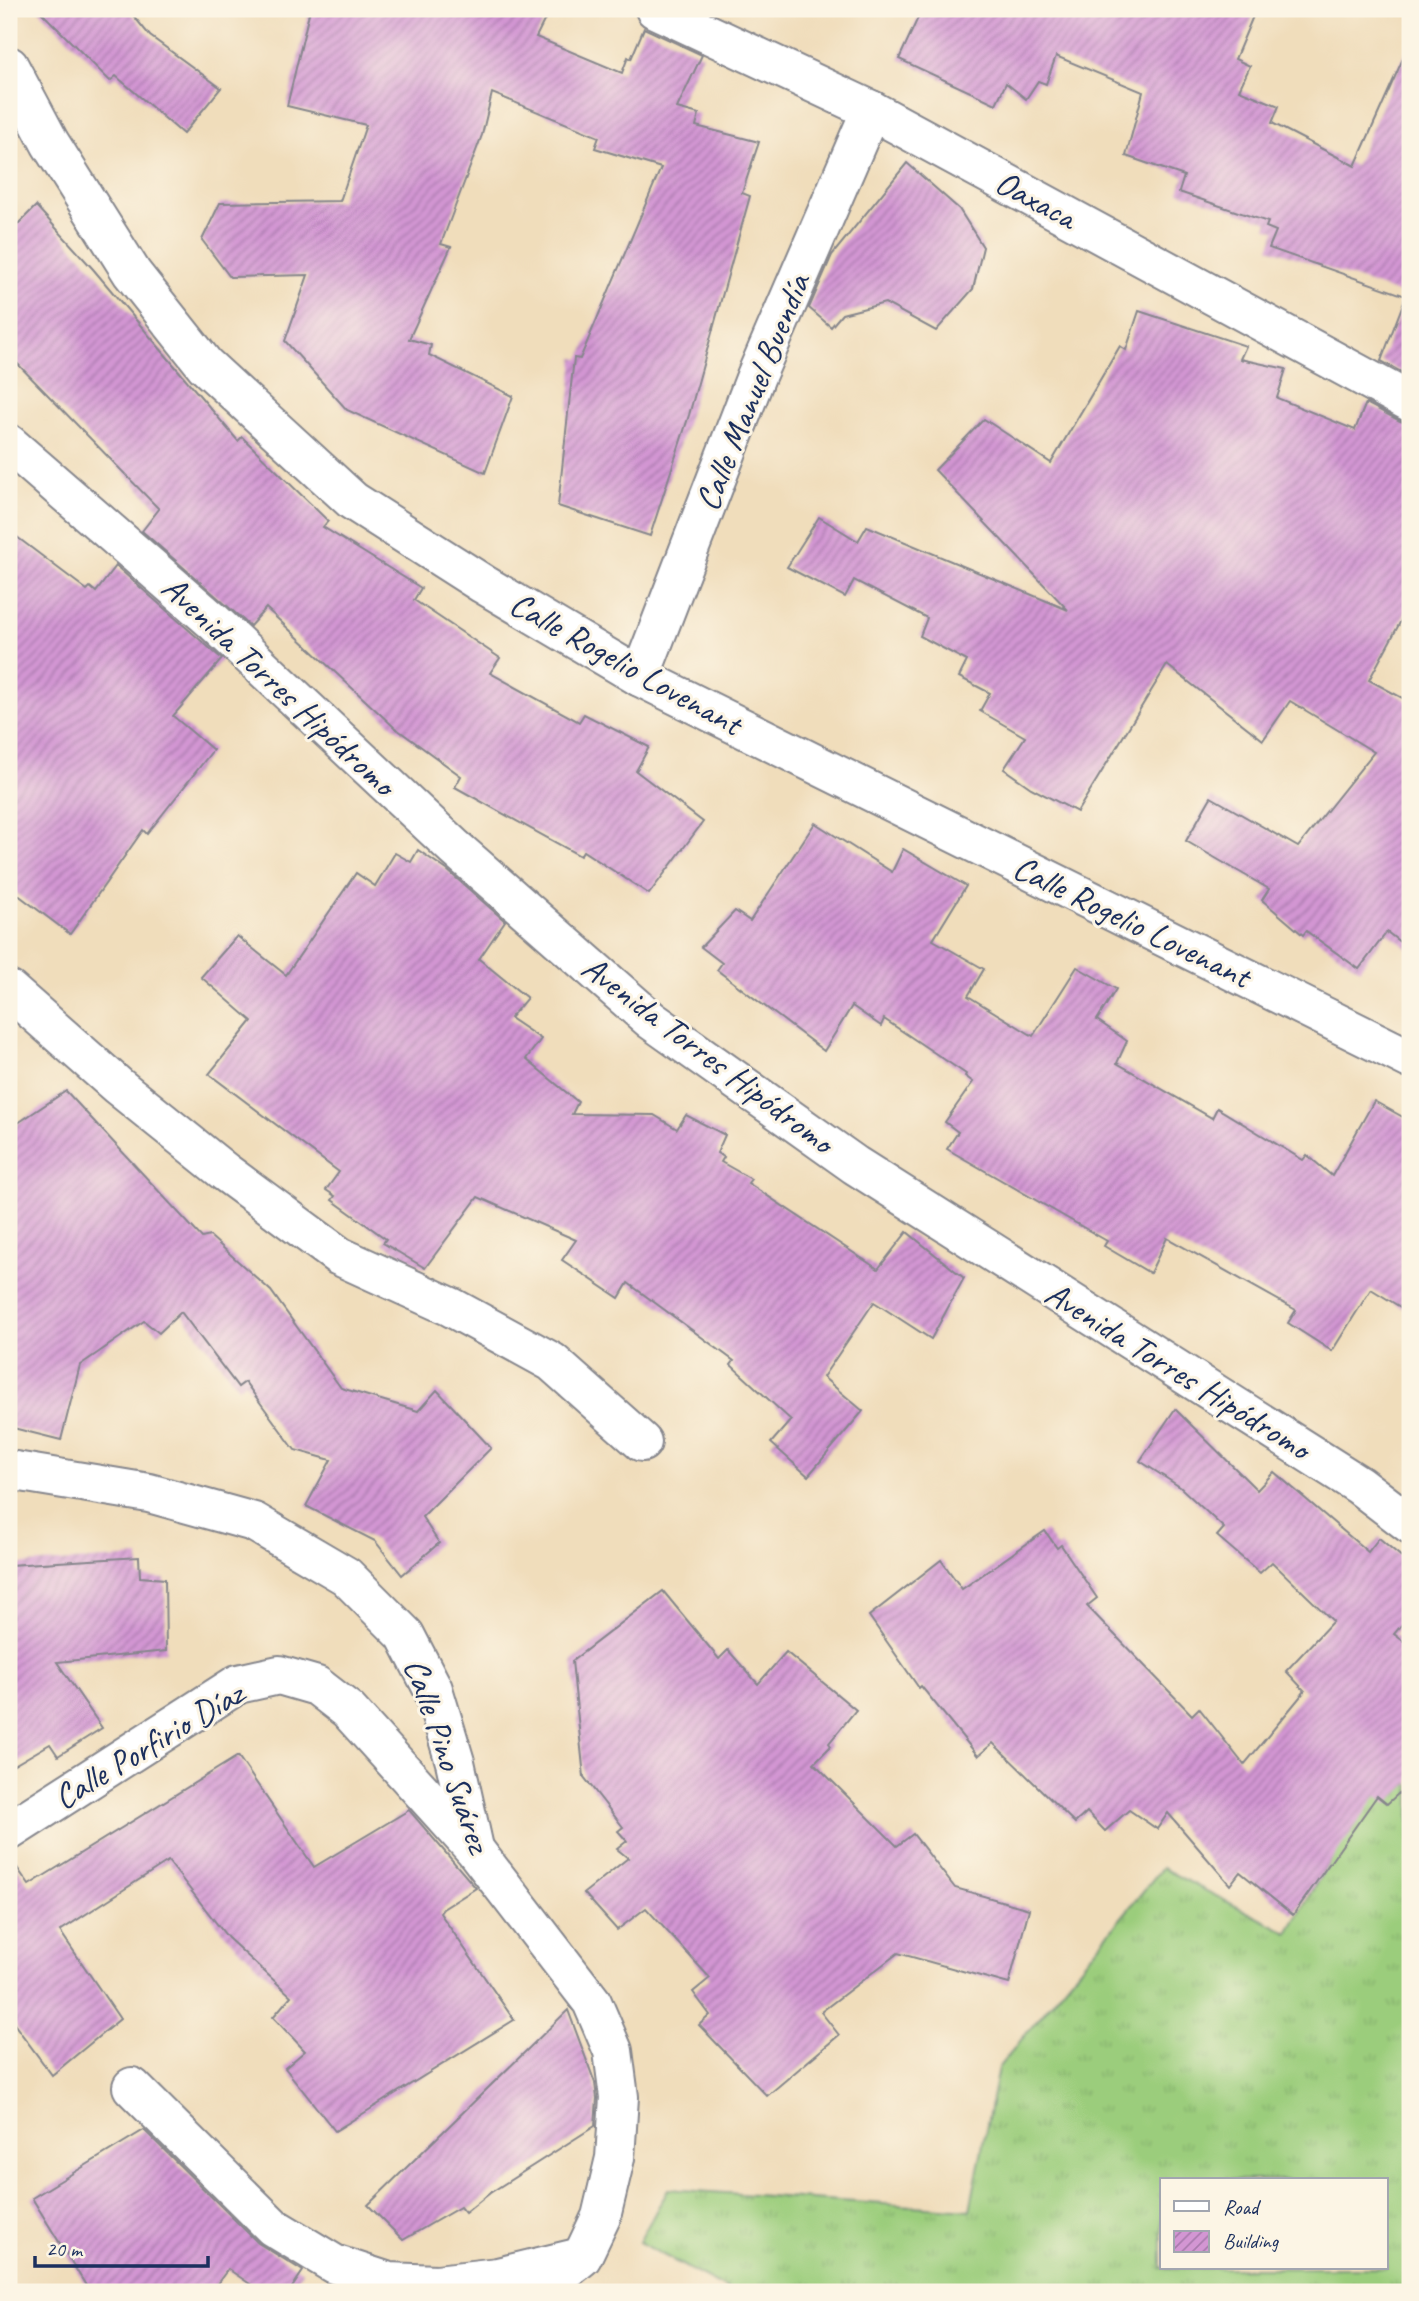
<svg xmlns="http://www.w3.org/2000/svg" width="1419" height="2301" font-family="Caveat,sans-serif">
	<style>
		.grass { fill: url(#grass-tufts); stroke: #5b7e6d; stroke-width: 2; fill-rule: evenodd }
		.building { fill: url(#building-hatch) }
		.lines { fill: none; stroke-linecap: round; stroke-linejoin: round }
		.minor-casing { stroke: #86868c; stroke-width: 42 }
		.tertiary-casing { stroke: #86868c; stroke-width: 42 }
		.minor { stroke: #fff; stroke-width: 38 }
		.tertiary { stroke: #fff; stroke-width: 38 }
		.labels { text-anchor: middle; stroke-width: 6; stroke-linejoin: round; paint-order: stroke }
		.street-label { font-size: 35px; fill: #1b2f5e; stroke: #fcf5e5 }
	</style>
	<defs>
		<pattern id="grass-tufts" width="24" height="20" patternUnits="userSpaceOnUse" patternTransform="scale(1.75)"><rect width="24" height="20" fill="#9bcd7c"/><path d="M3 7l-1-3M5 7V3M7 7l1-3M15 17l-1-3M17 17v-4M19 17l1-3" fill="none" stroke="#85b06e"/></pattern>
		<pattern id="building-hatch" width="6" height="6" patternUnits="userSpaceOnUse" patternTransform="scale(1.75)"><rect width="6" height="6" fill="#d396d3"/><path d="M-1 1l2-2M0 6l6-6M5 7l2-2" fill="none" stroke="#aa7bae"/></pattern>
	</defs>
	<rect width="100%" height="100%" fill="#fcf5e5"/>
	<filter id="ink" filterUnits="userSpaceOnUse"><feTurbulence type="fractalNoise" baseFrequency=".0143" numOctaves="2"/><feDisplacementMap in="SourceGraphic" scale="14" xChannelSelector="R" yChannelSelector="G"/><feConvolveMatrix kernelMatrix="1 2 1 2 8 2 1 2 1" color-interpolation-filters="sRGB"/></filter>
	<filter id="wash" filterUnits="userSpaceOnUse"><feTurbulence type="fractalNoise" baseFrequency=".00686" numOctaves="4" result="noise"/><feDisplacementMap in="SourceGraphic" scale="28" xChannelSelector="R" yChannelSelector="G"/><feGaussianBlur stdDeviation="1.57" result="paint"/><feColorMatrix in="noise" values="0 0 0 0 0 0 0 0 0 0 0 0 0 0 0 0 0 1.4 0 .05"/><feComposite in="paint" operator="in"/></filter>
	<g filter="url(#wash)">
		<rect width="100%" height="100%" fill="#f0ddbb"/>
		<!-- grass -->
		<path class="grass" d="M1383,1767L1410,1785V2292H732L639,2242L668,2189L970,2210L998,2068L1162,1868L1288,1933ZM1162,2180H1386V2268H1162Z"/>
		<g id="blocks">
			<!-- building -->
			<g class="building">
				<polygon points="38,9 128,9 150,36 221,88 183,134 116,76 110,81"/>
				<polygon points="310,9 550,9 536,37 622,73 628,57 631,59 644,28 702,55 677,108 699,114 696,126 759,142 742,193 750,196 689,415 650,536 558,506 574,358 580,359 661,168 595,148 599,137 492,93 482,135 441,244 451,247 409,339 431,345 429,355 513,396 485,473 347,410 285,341 308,275 230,277 202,240 220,203 340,201 366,125 287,106"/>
				<polygon points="922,9 1256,9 1235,59 1250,66 1239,90 1279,106 1272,123 1355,166 1410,43 1410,377 1381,361 1406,296 1269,248 1276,231 1266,227 1268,222 1179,192 1184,176 1126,156 1143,92 1056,56 1046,84 1038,81 1026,99 1006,83 996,104 899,59"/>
				<polygon points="907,163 959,209 983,247 973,289 936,331 885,303 842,314 831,327 809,308 832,255"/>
				<polygon points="36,206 93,269 238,441 242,437 328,521 323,527 421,588 414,600 500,658 490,673 579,722 584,714 649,747 636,771 703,822 649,894 583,851 580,856 455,787 461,776 394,727 266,608 250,626 142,531 159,509 9,355 9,233"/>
				<polygon points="1139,311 1246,346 1240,359 1286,369 1277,398 1355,430 1366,403 1400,421 1410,424 1410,604 1369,680 1410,702 1410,950 1387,932 1359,969 1306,931 1303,935 1262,900 1269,889 1186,841 1211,797 1298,847 1374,752 1290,701 1263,740 1167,665 1077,812 1031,788 1004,769 1025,737 980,711 990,693 959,677 967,661 920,636 927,618 854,580 845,597 787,567 819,517 858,541 867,526 1068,610 935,470 984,419 1051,463 1120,346 1126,350"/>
				<polygon points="9,531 87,590 90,587 96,592 116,566 222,659 173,716 213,750 147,834 143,830 70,934 9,888"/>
				<polygon points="815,823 892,872 903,849 966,886 933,940 984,969 968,996 1033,1036 1077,967 1116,989 1097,1020 1127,1041 1117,1063 1212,1118 1217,1108 1303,1160 1307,1155 1332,1176 1374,1101 1410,1121 1410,1313 1371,1289 1332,1351 1288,1323 1296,1310 1167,1238 1150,1273 1104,1246 1107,1241 947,1149 958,1132 945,1122 973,1082 965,1076 966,1074 884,1019 881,1026 852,1006 824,1051 717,970 722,963 701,947 735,911 750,921"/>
				<polygon points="418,850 447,870 505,921 479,959 527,998 510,1018 541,1039 526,1059 578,1102 572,1114 654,1115 677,1129 686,1115 725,1135 717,1153 724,1157 721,1162 751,1179 748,1183 878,1269 907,1232 964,1278 931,1339 874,1302 823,1377 863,1411 808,1476 771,1443 791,1420 731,1365 734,1361 628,1283 619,1298 562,1260 576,1240 478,1197 425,1268 383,1243 386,1239 332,1200 335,1196 326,1190 339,1172 209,1074 252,1021 201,977 237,936 286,975 356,873 375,886 395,853 411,862"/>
				<polygon points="66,1091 202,1238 210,1236 271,1291 341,1388 418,1411 437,1390 491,1448 422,1517 439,1543 402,1575 375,1541 306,1506 331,1460 295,1450 245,1382 238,1387 181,1312 159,1333 144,1321 80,1365 61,1440 9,1427 9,1195 17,1191 9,1168 9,1129"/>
				<polygon points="1175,1409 1257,1490 1274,1472 1368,1552 1379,1538 1410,1564 1410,1615 1394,1634 1410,1646 1410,1783 1387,1804 1377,1796 1293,1915 1240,1872 1230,1885 1168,1813 1157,1829 1129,1810 1105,1831 1087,1812 1075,1823 993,1743 978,1756 921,1686 919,1688 869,1616 941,1560 962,1589 1045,1531 1057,1548 1061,1545 1097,1598 1087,1606 1192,1715 1199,1708 1244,1765 1305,1691 1286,1671 1333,1621 1272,1562 1260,1573 1217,1536 1224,1528 1180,1487 1140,1461"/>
				<polygon points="139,1557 140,1577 165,1579 166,1651 57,1662 102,1728 58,1756 50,1744 9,1768 9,1565"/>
				<polygon points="663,1591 719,1659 728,1650 758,1684 786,1652 856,1710 829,1743 831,1746 814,1763 897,1846 913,1834 955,1888 1029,1909 1009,1984 898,1953 821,2012 839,2035 767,2096 699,2025 710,2015 693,1992 710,1978 646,1908 617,1930 584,1893 628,1858 617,1849 627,1841 618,1831 623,1827 584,1777 572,1661"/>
				<polygon points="238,1756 314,1867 409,1810 476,1888 443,1909 440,1913 514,2020 335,2131 285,2068 305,2051 273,2017 291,1996 228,1938 168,1861 60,1931 120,2019 52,2075 9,2017 9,1856 29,1885"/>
				<polygon points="568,2010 595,2083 597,2098 595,2126 490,2193 465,2213 460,2207 403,2240 368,2205"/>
				<polygon points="144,2130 258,2243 303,2271 289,2292 262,2292 228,2269 211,2292 90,2292 32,2198"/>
			</g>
		</g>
	</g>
	<g filter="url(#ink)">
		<use href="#blocks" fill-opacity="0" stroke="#86868c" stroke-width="2"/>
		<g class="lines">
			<!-- minor casing -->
			<g class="minor-casing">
				<g id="minor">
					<polyline points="655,9 871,110 1410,402"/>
					<polyline points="9,444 214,622 455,848 651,1020 855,1165 1359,1485 1410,1524"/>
					<polyline points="640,677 756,376 871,110"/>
					<polyline points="9,990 118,1086 225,1172 339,1256 451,1307 552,1362 642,1442"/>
					<polyline points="9,1470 149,1493 254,1522 346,1576 405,1635 433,1689 455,1762 474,1848"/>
					<polyline points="9,1831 238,1684 279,1675 317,1686 348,1710 474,1849 592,2002 613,2051 619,2097 615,2158 601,2217 582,2257 539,2292"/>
					<polyline points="132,2087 273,2227 334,2264 389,2282 437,2284 498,2277 573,2259"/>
				</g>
			</g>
			<!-- tertiary casing -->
			<g class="tertiary-casing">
				<polyline id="tertiary" points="9,66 50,143 132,273 205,365 353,501 483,584 640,677 1410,1059"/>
			</g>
			<!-- minor -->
			<use href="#minor" class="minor"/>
			<!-- tertiary -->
			<use href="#tertiary" class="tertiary"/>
		</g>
	</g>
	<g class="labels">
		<!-- street labels -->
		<g class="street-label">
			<text transform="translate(1036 199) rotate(28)" y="12">Oaxaca</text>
			<text transform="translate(752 392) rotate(-68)" y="12">Calle Manuel Buendía</text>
			<text transform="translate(626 663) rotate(29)" y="12">Calle Rogelio Lovenant</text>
			<text transform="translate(279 685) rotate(43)" y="12">Avenida Torres Hipódromo</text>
			<text transform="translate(1132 921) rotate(26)" y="12">Calle Rogelio Lovenant</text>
			<text transform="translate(708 1054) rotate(37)" y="12">Avenida Torres Hipódromo</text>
			<text transform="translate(1178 1370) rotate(32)" y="12">Avenida Torres Hipódromo</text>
			<text transform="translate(148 1745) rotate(-31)" y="12">Calle Porfirio Díaz</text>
			<text transform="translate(448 1755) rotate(71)" y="12">Calle Pino Suárez</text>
		</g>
	</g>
	<!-- margin -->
	<rect width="1419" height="2301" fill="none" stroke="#fcf5e5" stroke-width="35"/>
	<!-- legend -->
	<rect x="1160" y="2178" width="228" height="91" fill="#fcf5e5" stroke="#a2a6af" stroke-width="2"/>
	<rect x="1174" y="2201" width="35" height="10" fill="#ffffff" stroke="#a2a6af" stroke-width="2"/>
	<text x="1223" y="2214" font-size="21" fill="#1b2f5e">Road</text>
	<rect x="1174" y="2231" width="35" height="21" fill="url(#building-hatch)" stroke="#a2a6af" stroke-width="2"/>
	<text x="1223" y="2248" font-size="21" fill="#1b2f5e">Building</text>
	<!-- scale -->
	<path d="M35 2256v10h173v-10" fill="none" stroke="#1b2f5e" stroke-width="3.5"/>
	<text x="46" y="2256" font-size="21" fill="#1b2f5e" stroke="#fcf5e5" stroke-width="5" paint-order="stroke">20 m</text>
</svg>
